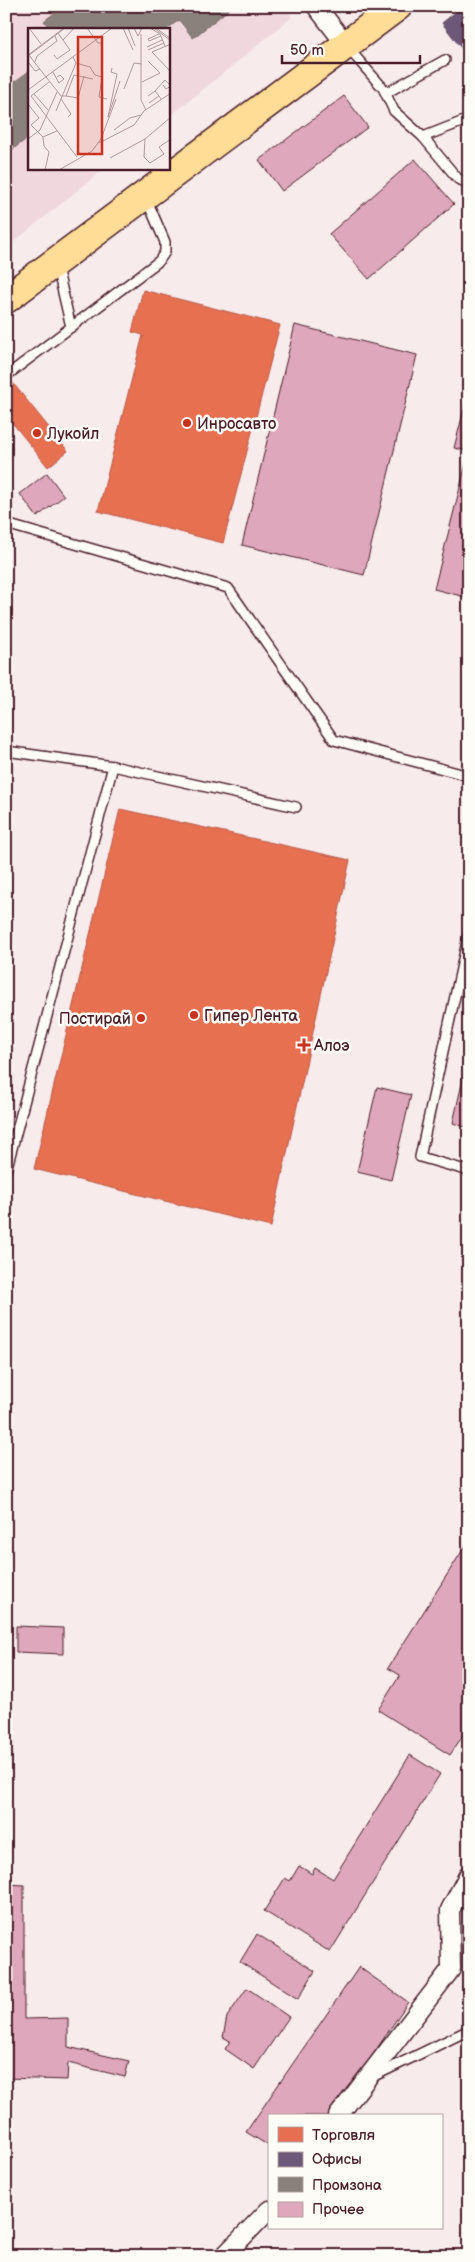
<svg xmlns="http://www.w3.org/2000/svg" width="475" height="2262" font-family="'Balsamiq Sans',sans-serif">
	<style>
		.built { fill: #f0d7dd }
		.shops { fill: #e76f51; stroke: #b85746 }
		.offices { fill: #6d597a; stroke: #624862 }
		.industry { fill: #8a817c; stroke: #776464 }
		.building { fill: #dea7bc; stroke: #4a1f2b }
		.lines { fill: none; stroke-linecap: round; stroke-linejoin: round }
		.lane-casing { stroke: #4a1f2b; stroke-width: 12 }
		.street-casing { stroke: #4a1f2b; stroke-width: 21 }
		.primary-casing { stroke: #4a1f2b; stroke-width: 31 }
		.lane { stroke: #fdfcf7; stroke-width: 9 }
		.street { stroke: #fdfcf7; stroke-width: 18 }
		.primary { stroke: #ffdd96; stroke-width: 28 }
		.rail-casing { stroke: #4a1f2b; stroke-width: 5.5 }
		.rail { stroke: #fdfcf7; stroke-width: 4; stroke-dasharray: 11; stroke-linecap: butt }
		.poi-dot { fill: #c8321e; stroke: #fdfcf7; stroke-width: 2 }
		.labels { text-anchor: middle; stroke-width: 5; stroke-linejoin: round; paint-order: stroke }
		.poi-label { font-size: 16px; fill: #4a1f2b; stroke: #fdfcf7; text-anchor: start }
		.inset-road { fill: none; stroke: #b2999e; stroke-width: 1 }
		.view { fill: #c8321e; fill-opacity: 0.15; stroke: #c8321e; stroke-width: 2.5 }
		.inset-edge { fill: none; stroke: #4a1f2b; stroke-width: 2.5 }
	</style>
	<rect width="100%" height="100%" fill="#f7ebeb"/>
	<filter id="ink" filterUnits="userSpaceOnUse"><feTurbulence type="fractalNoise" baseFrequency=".02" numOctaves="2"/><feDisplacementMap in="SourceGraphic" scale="10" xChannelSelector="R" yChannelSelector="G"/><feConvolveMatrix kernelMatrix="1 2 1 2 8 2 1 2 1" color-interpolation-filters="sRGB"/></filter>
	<g filter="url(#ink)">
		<!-- built -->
		<polygon class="built" points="6,6 284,6 292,17 169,117 169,29 29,29 29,169 104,169 6,248"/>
		<!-- shops -->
		<g class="shops">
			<polygon points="143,290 280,325 223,543 98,511 143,335 132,332"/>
			<polygon points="8,377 68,451 48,467 6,415"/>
			<polygon points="120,809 350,860 271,1227 34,1169"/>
		</g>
		<!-- offices -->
		<polygon class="offices" points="463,6 469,6 469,50 465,53 442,23"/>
		<!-- industry -->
		<g class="industry">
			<polygon points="54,6 233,6 193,38 179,20 167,29 50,29 44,21 57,11"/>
			<polygon points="29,71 29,137 12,150 6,143 6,83 9,86"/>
		</g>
		<!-- building -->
		<g class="building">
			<polygon points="344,96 368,127 282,191 259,160"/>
			<polygon points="415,159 454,204 369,279 329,234"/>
			<polygon points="295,325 417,355 364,575 242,545"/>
			<polygon points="468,394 469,394 469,451 454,448"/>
			<polygon points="469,452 469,598 434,589"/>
			<polygon points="47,473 64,496 37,517 20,494"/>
			<polygon points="469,1052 469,1128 453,1123"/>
			<polygon points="377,1087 411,1095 391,1180 357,1172"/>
			<polygon points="469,1540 469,1726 450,1755 378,1710 400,1675 388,1668"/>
			<polygon points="16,1626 63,1628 63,1654 16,1652"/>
			<polygon points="410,1755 440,1774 330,1952 264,1911 285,1878 290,1881 299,1866 312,1874 315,1868 333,1879"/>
			<polygon points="6,1884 24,1885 24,2019 68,2018 68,2047 129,2061 125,2077 68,2063 67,2080 6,2078"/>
			<polygon points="257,1934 315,1971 298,1999 240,1962"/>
			<polygon points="359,1967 408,2002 332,2116 269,2116 269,2146 246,2132"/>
			<polygon points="247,1988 289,2017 254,2069 225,2049 230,2041 223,2037 227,2017"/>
		</g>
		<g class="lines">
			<!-- lane casing -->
			<g class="lane-casing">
				<g id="lane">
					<polyline points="347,47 383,88 394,111 423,137 469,119"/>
					<polyline points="386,93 445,60"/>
					<polyline points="423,137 458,179 469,183"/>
					<polyline points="57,267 71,327"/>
					<polyline points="6,376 159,261 165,252 165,242 146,198"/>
					<polyline points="6,524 228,588 334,740 469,776"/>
					<polyline points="6,751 113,766 296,807"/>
					<polyline points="469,932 420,1157 469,1171"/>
					<polyline points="6,1171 113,766"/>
					<polyline points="372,2077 469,2030"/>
				</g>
			</g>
			<!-- street casing -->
			<g class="street-casing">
				<g id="street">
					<polyline points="316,6 347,46"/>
					<polyline points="338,2116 451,1969 450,1910 469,1874"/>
					<polyline points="224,2256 269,2210"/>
				</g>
			</g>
			<!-- primary casing -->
			<g class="primary-casing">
				<polyline id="primary" points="6,299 398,6"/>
			</g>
			<!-- lane -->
			<use href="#lane" class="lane"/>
			<!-- street -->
			<use href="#street" class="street"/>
			<!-- primary -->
			<use href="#primary" class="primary"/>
			<!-- rail casing -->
			<g class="rail-casing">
				<polyline id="rail" points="464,2256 469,2247"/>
			</g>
			<!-- rail -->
			<use href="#rail" class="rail"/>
		</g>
	</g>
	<!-- markers -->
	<g class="poi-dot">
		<circle cx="187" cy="423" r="5"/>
		<circle cx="37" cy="433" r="5"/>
		<circle cx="194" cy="1015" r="5"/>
		<circle cx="141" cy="1018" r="5"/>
		<path d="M301.5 1037.5h5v5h5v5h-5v5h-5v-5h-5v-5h5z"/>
	</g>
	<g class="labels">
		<!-- poi labels -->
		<g class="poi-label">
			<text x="197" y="429">Инросавто</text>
			<text x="47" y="439">Лукойл</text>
			<text x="204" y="1021">Гипер Лента</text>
			<text x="131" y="1024" text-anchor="end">Постирай</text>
			<text x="314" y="1051">Алоэ</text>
		</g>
	</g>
	<!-- overview -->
	<g transform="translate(28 28)">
		<rect width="142" height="142" fill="#f7ebeb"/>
		<path class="inset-road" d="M1,0L13,16M59,0L70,15H75M95,0L105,22M100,0L107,18M106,0L110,8L114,0M122,0L132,6L137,18M126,0L143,13M128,0L143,11M113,6V72L118,82M131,6L120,11L121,13L133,8M35,12L46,0M143,16L124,24L143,44M119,19L134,12M120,22L136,15M0,26L33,68H38L46,47M0,27L36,0M26,27L29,31L42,22L30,5M0,28L37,0M45,29L48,35L62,39L67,47L74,49L71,69L79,71M7,34L9,28L29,13L27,8M1,35L7,43L12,41M25,44L31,55L36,51L32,47L29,49M46,47L65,51M21,54L3,68L49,129M114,54L132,45L120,33M96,61L106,35L114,36M0,62L84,0M127,63L137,52L143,58L138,61L135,57M6,66L20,82M38,68L50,70L56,48M120,68L127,63L131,68M33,71L43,86L40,89M121,75L131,68L133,71M0,76L11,90L3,97L15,109L16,118L21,124L17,142M28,83L48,35M80,89L89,46L83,44L84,40M80,89L92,53M86,102L102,90L113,87M15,109L29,103M0,111L12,102L29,64M117,111L143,89M71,115L106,97L116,83L143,65M82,130L117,111L116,129L122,135L136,126L131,119L143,111M31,142L64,123L73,111L88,71"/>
		<path class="view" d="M50,9H74V126H50Z"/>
		<rect width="142" height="142" class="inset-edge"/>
	</g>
	<!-- margin -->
	<rect width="475" height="2262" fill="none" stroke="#fdfcf7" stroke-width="25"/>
	<rect x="12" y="12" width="450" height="2237" fill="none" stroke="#4a1f2b" stroke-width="2" filter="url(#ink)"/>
	<!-- legend -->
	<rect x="268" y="2114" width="175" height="115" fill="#fdfcf7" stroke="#b5a4a5"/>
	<rect x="278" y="2127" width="25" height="15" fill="#e76f51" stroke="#b5a4a5"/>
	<text x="312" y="2140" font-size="15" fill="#4a1f2b">Торговля</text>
	<rect x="278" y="2152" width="25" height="15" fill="#6d597a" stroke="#b5a4a5"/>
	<text x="312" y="2164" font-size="15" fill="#4a1f2b">Офисы</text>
	<rect x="278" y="2177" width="25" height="15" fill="#8a817c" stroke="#b5a4a5"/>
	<text x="312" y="2190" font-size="15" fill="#4a1f2b">Промзона</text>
	<rect x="278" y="2202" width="25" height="15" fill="#dea7bc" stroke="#b5a4a5"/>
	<text x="312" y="2214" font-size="15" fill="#4a1f2b">Прочее</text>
	<!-- scale -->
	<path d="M282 55v8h138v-8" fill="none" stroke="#4a1f2b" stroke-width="2.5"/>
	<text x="290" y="55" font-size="15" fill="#4a1f2b" stroke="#fdfcf7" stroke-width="4" paint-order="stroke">50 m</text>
</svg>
